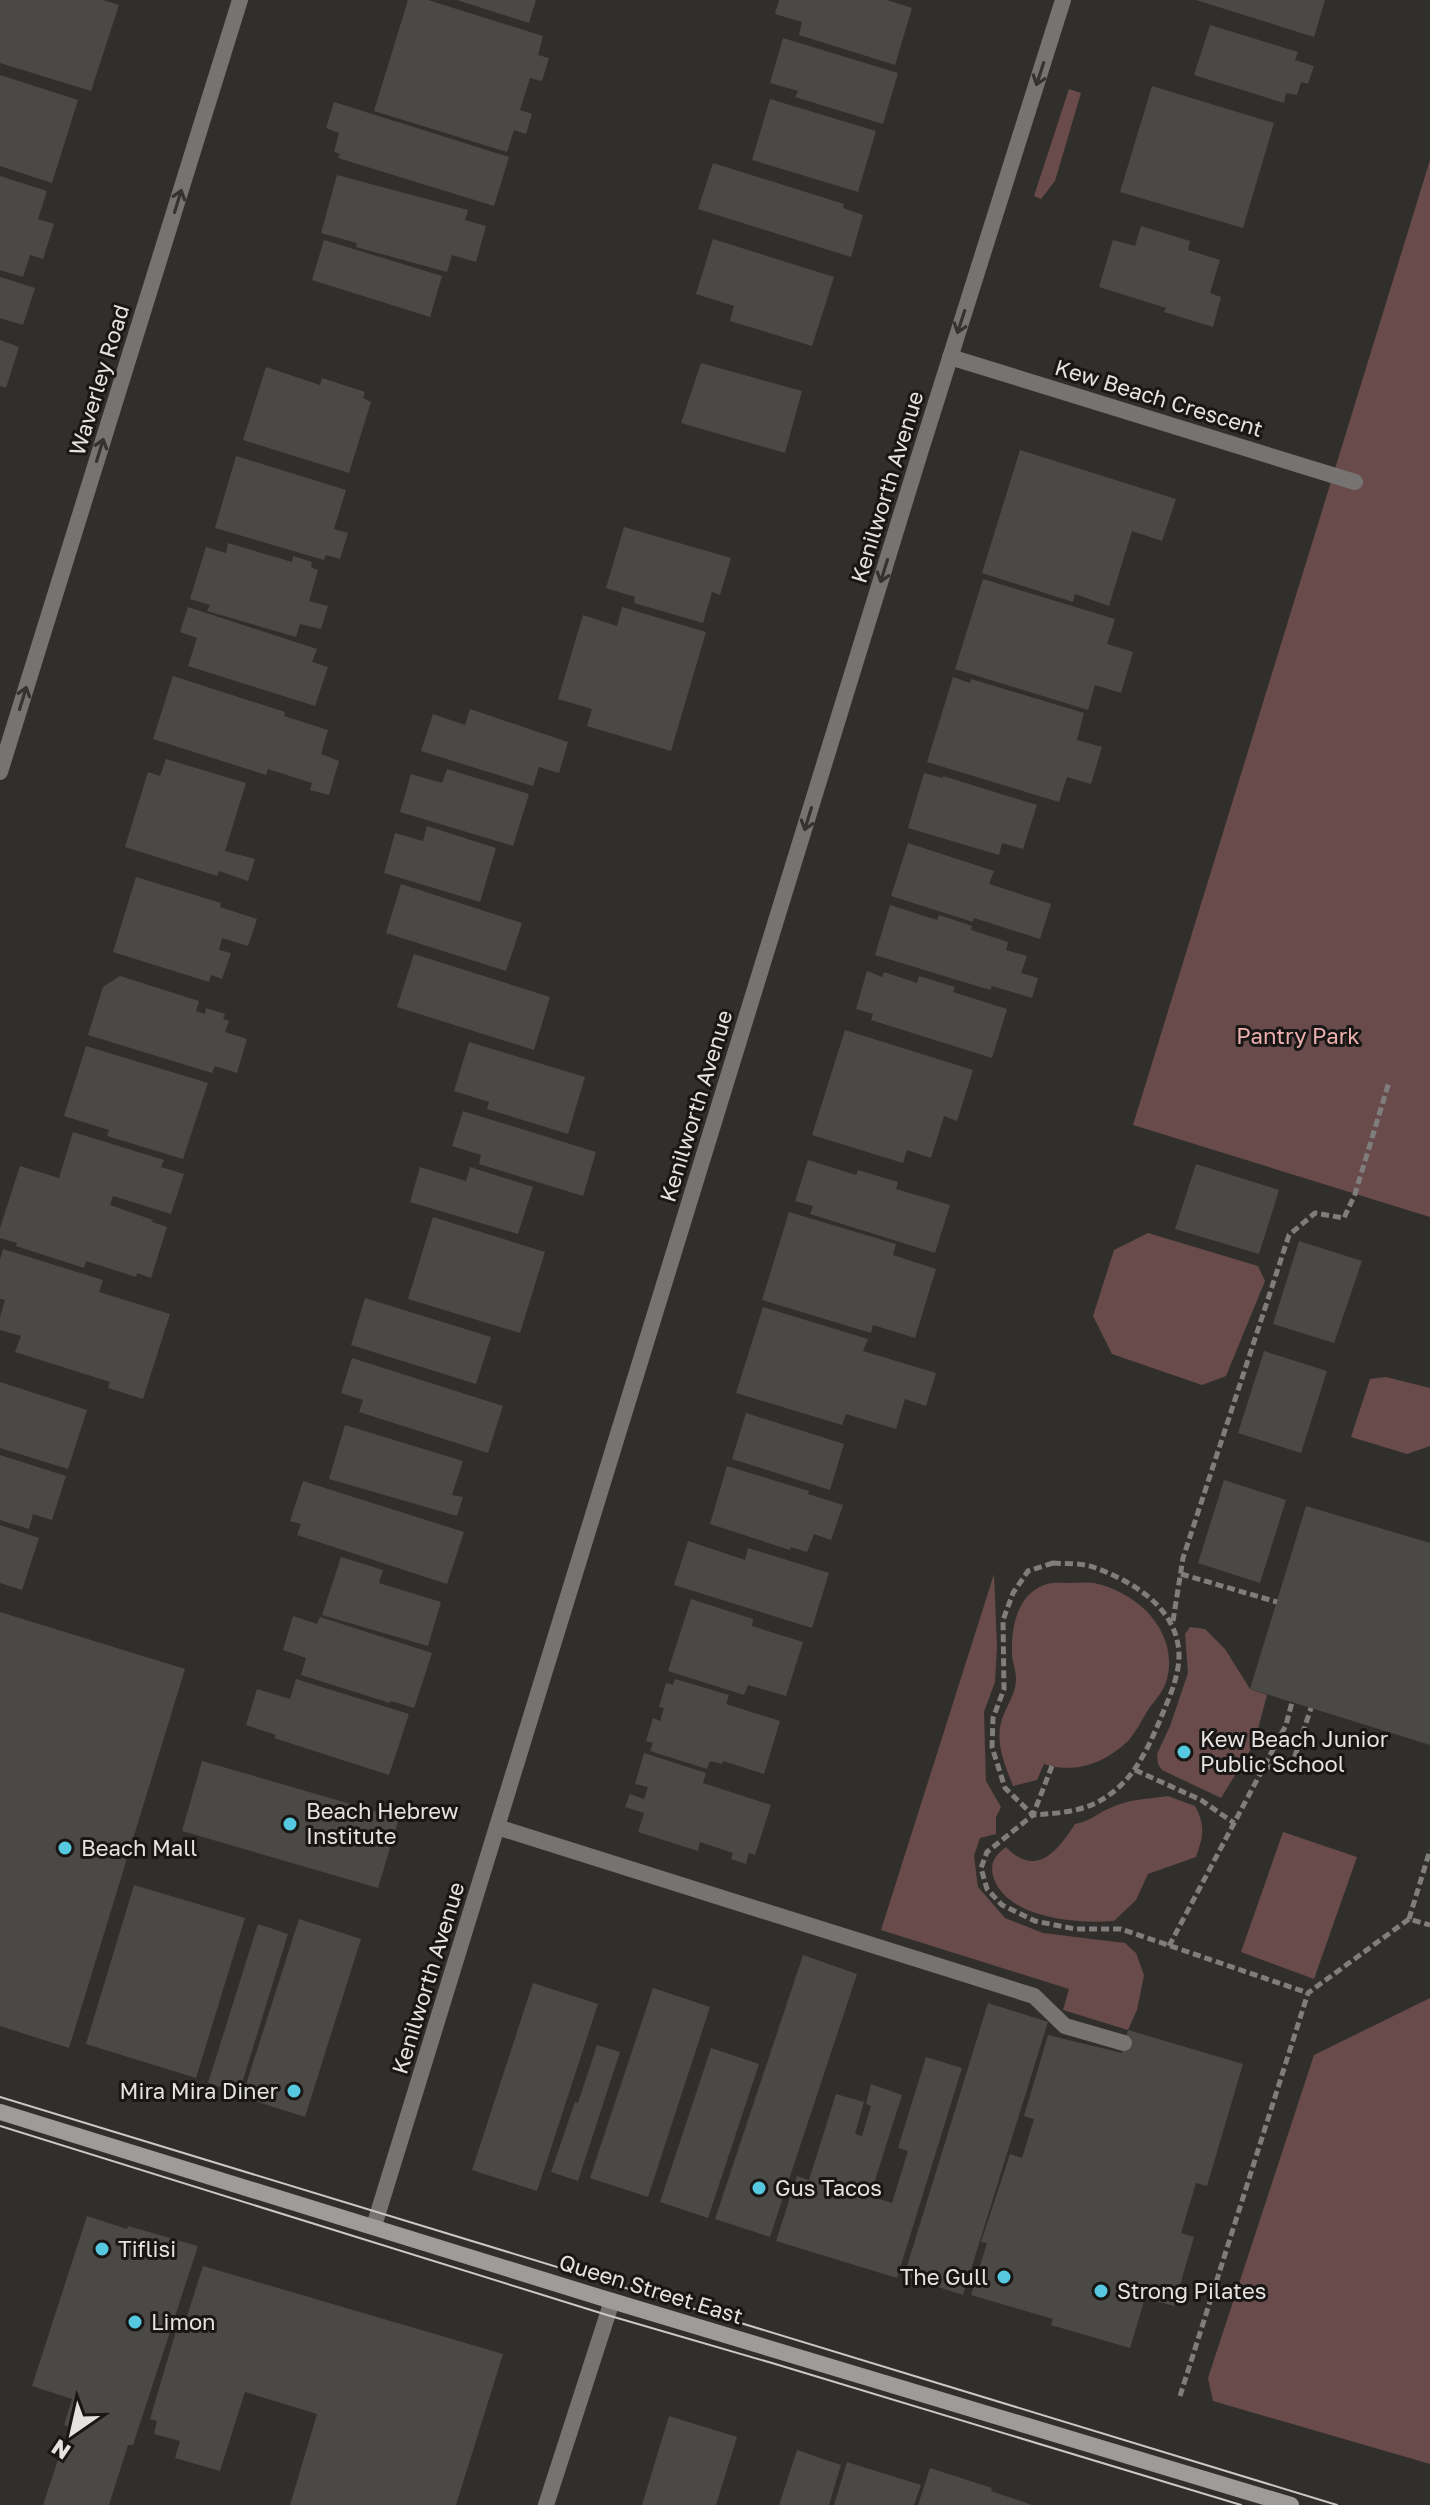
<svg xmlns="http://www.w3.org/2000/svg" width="1430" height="2505" font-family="'Golos Text',sans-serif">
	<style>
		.green { fill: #684b4a }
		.building { fill: #4a4946 }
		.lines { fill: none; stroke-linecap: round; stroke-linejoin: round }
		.path { stroke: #807e7c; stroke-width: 5; stroke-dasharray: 8 4; stroke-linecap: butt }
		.lane { stroke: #767473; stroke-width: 16 }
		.street { stroke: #767473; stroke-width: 16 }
		.secondary { stroke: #9e9b9a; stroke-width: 16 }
		.tram { stroke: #cbc9c7; stroke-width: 2 }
		.oneway { stroke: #343332 }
		.poi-dot { fill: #56c9e1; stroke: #181716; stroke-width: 3 }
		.labels { text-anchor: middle; stroke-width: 6; stroke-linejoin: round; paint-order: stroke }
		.street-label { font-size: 22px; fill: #e5e3e1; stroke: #181716 }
		.park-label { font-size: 22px; fill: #edb0af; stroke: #181716 }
		.poi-label { font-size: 22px; fill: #e5e3e1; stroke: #181716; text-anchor: start }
	</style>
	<rect width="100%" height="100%" fill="#312f2c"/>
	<!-- green -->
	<g class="green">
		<polygon points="1069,89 1081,93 1055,181 1041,199 1034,196"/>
		<polygon points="1430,160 1430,1217 1133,1125"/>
		<polygon points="1148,1233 1258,1266 1265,1281 1226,1376 1202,1385 1112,1354 1093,1316 1114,1250"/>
		<polygon points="1386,1377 1430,1388 1430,1446 1407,1454 1351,1437 1370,1379"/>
		<polygon points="994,1574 997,1647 995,1682 984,1712 986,1781 1001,1807 996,1817 996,1834 980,1838 974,1856 978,1887 1005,1918 1043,1933 1125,1943 1136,1953 1144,1975 1137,2010 1128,2030 1063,2010 1069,1989 881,1930"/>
		<path d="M1069,1583C1077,1583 1086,1582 1094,1583C1138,1592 1179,1632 1167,1679C1165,1690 1154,1701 1148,1710C1142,1720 1136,1732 1128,1741C1104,1764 1075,1774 1044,1764L1037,1780L1013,1786C1004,1762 993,1739 1004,1714C1009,1702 1016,1692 1016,1679C1016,1670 1012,1662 1012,1654C1011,1628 1017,1595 1044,1585C1051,1582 1062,1583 1069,1583Z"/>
		<polygon points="1190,1627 1205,1629 1225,1649 1250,1689 1267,1695 1254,1744 1221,1798 1162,1770 1158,1764 1157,1754 1170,1726 1188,1673 1185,1634"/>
		<path d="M1168,1796L1195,1806C1206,1826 1203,1837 1196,1857L1148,1874L1136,1900L1114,1921C1079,1924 1009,1919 994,1879C989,1865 994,1856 1006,1847C1036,1878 1057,1852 1075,1824C1091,1821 1096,1814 1110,1808C1129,1799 1148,1799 1168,1796Z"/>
		<polygon points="1283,1832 1357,1857 1314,1979 1241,1952"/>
		<polygon points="1430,1998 1430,2464 1213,2401 1208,2378 1314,2055"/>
	</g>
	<!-- building -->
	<g class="building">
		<polygon points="0,0 103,0 119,5 91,91 0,63"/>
		<polygon points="408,0 428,0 543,36 538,55 549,58 542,81 530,78 520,110 532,114 526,134 514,130 507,152 374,111"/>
		<polygon points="457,0 536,0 529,23"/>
		<polygon points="779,0 887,0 912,8 895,65 799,35 802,22 775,14"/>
		<polygon points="1196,0 1325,0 1314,37"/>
		<polygon points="1210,25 1298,52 1295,60 1314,66 1308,84 1301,82 1297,95 1286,93 1284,103 1194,75"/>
		<polygon points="783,38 898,73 883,124 795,97 798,91 770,83"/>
		<polygon points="0,75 78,100 52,183 0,166"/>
		<polygon points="1152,86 1274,123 1243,228 1120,192"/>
		<polygon points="770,99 876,131 858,192 752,160"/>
		<polygon points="334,102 509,157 494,206 338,158 340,154 334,152 339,133 326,128"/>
		<polygon points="713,163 844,204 843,208 863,215 851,257 698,209"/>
		<polygon points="337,175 468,210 465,220 486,226 476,262 452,255 447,272 356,247 357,243 321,233"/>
		<polygon points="0,176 47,191 38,219 54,224 43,259 30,255 23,277 0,270"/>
		<polygon points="1141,226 1190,241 1188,250 1220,260 1210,293 1221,297 1213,327 1164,312 1166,308 1099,287 1113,240 1135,246"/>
		<polygon points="713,239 834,277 812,346 730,321 734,306 696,294"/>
		<polygon points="324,240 442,276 430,317 312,280"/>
		<polygon points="0,277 35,288 23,325 0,318"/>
		<polygon points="0,340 19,347 6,388 0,386"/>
		<polygon points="701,363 802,391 785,453 681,423"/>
		<polygon points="266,367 320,385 322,378 365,392 363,398 371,402 349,473 243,440"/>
		<polygon points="1020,450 1176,499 1162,541 1132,531 1109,606 1075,594 1073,602 982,573"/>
		<polygon points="236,456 346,490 334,529 348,533 340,559 326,555 324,560 215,528"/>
		<polygon points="624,527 731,558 720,595 712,592 703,623 634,603 635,597 606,588"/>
		<polygon points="228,543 292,562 293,556 312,562 311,567 318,570 309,601 328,606 321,629 300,624 296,637 207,611 210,605 190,599 206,547 226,553"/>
		<polygon points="983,579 1115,619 1107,644 1133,652 1121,693 1095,685 1088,710 955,669"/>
		<polygon points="188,607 317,649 312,662 328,667 315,706 188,666 197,638 180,632"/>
		<polygon points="622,607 706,632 671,751 587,726 592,709 558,699 583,615 617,626"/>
		<polygon points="173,676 285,712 284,716 328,730 321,754 339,761 329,795 310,790 312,783 268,769 266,775 153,739"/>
		<polygon points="953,677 970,683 971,679 1084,713 1077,740 1102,747 1091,784 1067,777 1059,802 927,762"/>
		<polygon points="470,709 568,742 559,773 539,767 533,786 421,751 433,714 465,725"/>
		<polygon points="166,759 246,783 225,851 255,859 248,881 219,871 217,876 125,847 148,772 160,776"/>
		<polygon points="447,769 529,794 513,846 400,812 411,774 442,783"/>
		<polygon points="924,773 943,778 943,776 1037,805 1023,849 1002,843 999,855 908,828"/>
		<polygon points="427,826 496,848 480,902 384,873 395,833 423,841"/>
		<polygon points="908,843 994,871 989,884 1051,904 1040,939 974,918 973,922 891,896"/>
		<polygon points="136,877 221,903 220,907 257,919 248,946 222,938 219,950 231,953 222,979 211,975 209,982 113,952"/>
		<polygon points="401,884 522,923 506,971 386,933"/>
		<polygon points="890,905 937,920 939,915 972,926 971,930 1008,942 1006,950 1027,956 1021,973 1038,978 1032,998 992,986 990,990 875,955"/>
		<polygon points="414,954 550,997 534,1050 397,1007"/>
		<polygon points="867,971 882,977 884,972 917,983 919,976 955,987 953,992 1007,1009 992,1058 871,1020 873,1014 856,1009"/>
		<polygon points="120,976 199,1001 196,1011 205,1014 206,1008 225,1014 223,1019 229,1021 225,1032 247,1039 237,1073 215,1066 212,1073 88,1035 103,987"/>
		<polygon points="845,1030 973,1070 957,1121 944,1116 931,1158 907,1150 903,1163 812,1135"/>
		<polygon points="469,1042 585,1077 568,1134 487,1109 489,1102 454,1091"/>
		<polygon points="86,1046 208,1083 183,1159 107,1136 109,1130 64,1116"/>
		<polygon points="463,1111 596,1152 583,1196 479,1164 481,1155 452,1146"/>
		<polygon points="73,1132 164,1160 161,1167 184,1174 171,1214 113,1196 110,1205 153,1220 152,1222 167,1227 151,1278 137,1273 136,1277 86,1261 84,1268 16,1246 17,1243 0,1238 0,1228 20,1166 59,1178"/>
		<polygon points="808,1160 856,1175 858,1170 898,1182 896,1189 950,1205 935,1253 810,1214 813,1206 795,1201"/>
		<polygon points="1196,1164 1279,1190 1259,1254 1175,1229"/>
		<polygon points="420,1167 466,1181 470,1167 533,1187 518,1234 410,1202"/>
		<polygon points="789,1212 896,1244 893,1255 936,1269 915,1338 873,1325 871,1333 762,1300"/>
		<polygon points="433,1217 545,1252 520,1333 408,1299"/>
		<polygon points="1299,1241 1362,1261 1334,1343 1273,1324"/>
		<polygon points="3,1249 103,1280 99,1292 170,1314 143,1399 108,1388 110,1382 15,1352 21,1336 0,1330 0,1317 5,1300 0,1299 0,1260"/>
		<polygon points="365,1298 491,1337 476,1384 351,1345"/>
		<polygon points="763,1307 868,1339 863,1351 936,1373 926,1406 905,1399 896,1429 846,1414 842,1425 736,1393"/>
		<polygon points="1264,1351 1327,1371 1301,1453 1238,1433"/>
		<polygon points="352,1358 503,1406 488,1453 359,1412 363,1400 341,1393"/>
		<polygon points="0,1382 87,1410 68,1469 0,1448"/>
		<polygon points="746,1413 844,1444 830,1490 732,1459"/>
		<polygon points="345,1425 463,1461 452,1495 463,1497 457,1516 329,1479"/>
		<polygon points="0,1455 66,1476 52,1520 33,1514 29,1529 0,1520"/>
		<polygon points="727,1466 809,1491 808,1494 843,1505 831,1540 814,1534 807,1552 791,1547 790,1550 710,1524"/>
		<polygon points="1224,1480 1286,1500 1260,1583 1198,1563"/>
		<polygon points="303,1481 464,1532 447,1584 297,1535 301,1524 290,1521"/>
		<polygon points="1306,1506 1430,1543 1430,1745 1250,1689"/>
		<polygon points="0,1525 39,1538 22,1590 0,1583"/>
		<polygon points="688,1541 745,1560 748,1548 829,1573 812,1628 674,1585"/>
		<polygon points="341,1557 383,1570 379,1583 441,1602 428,1646 322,1615"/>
		<polygon points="691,1599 753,1619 752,1626 803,1642 786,1696 748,1685 744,1695 668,1671"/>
		<polygon points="0,1612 185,1669 69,2048 0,2026"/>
		<polygon points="293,1616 317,1624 320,1617 432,1653 414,1708 391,1701 390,1703 301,1675 306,1658 283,1650"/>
		<polygon points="296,1679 409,1714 389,1775 274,1738 276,1735 246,1725 257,1689 290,1699"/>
		<polygon points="675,1679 729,1695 726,1704 780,1721 764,1774 723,1761 722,1764 710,1761 707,1769 650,1751 653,1743 646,1741 653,1718 660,1721 664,1708 659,1707 666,1683 673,1685"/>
		<polygon points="644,1753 706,1773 703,1783 771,1805 755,1855 749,1853 746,1864 731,1859 733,1853 700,1842 698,1851 638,1832 644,1813 625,1807 630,1794 644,1799 648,1787 635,1784"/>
		<polygon points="202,1761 399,1818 378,1888 182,1831"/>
		<polygon points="134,1885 245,1918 196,2078 86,2044"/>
		<polygon points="299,1919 361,1939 305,2117 242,2097"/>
		<polygon points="258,1924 288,1934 239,2093 208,2083"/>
		<polygon points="803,1955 857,1974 770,2237 715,2219"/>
		<polygon points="533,1983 598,2004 537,2191 472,2170"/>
		<polygon points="653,1988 710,2007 648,2197 590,2178"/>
		<polygon points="988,2003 1048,2022 963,2295 904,2276"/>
		<polygon points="1128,2030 1243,2064 1207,2186 1196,2183 1181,2233 1194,2237 1174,2306 1145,2298 1130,2348 1051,2325 1053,2319 971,2295 987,2243 981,2242 1010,2154 1022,2158 1034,2119 1024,2116 1048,2035 1122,2053"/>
		<polygon points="597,2045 620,2052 578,2181 551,2172 575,2102 578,2103"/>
		<polygon points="711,2048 759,2064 708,2218 660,2202"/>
		<polygon points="926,2057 962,2068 897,2278 776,2241 797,2176 809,2180 836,2094 864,2102 855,2134 862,2136 871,2106 866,2104 871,2084 902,2095 870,2196 892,2203 908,2151 898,2148"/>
		<polygon points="87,2216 127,2229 128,2226 198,2246 133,2445 128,2445 109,2505 43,2505 69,2427 64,2425 72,2399 32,2386"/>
		<polygon points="203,2266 503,2354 456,2505 290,2505 317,2414 245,2392 220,2471 175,2458 180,2441 154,2434 157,2421 150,2419 176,2331 182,2332"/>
		<polygon points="669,2416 737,2437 716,2505 642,2505"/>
		<polygon points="797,2450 841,2465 829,2505 779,2505"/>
		<polygon points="847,2462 921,2485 914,2505 834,2505"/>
		<polygon points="930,2468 992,2488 991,2491 1032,2505 918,2505"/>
	</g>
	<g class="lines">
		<!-- path -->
		<g class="path">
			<path d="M1053,1563C1065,1564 1079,1563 1090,1566C1131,1580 1178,1607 1179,1655C1179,1678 1168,1700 1160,1720C1148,1748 1135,1777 1109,1795C1086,1812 1060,1813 1033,1815L1005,1788L992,1747L993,1718L1004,1689L1003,1620L1013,1593L1028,1571Z"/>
			<polyline points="1181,1574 1277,1602"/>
			<polyline points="1173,1621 1183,1558 1289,1235 1315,1213 1344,1218 1355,1194 1389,1082"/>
			<polyline points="1052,1766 1033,1815 987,1852 981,1868 987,1889 1002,1905 1035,1921 1075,1929 1121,1929 1308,1993"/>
			<polyline points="1263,1768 1293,1762 1311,1708"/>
			<polyline points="1135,1770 1201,1800 1234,1823"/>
			<polyline points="1409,1919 1430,1850"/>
			<polyline points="1169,1946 1286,1725 1292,1702"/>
			<polyline points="1180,2396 1308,1993 1409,1919 1430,1925"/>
		</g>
		<!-- lane -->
		<g class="lane">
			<polyline points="950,357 1355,482"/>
			<polyline points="497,1827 1034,1996 1065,2026 1124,2043"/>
		</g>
		<!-- street -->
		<g class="street">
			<polyline points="0,772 240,0"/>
			<polyline points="374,2226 920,453 1063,0"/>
			<polyline points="546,2505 612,2301"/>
		</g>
		<!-- secondary -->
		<polyline class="secondary" points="0,2112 612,2301 1291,2505"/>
		<!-- tram -->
		<g class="tram">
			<polyline points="0,2097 1337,2505"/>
			<polyline points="0,2126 607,2315 772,2363 1241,2505"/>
		</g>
	</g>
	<!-- one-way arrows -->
	<defs><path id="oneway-shaft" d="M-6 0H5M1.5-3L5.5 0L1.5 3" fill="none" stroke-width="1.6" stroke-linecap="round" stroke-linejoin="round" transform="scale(2)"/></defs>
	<g class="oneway">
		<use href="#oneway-shaft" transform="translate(1040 74) rotate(108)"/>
		<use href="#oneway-shaft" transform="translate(178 201) rotate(-73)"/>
		<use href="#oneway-shaft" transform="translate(961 322) rotate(108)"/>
		<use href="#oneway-shaft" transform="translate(100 450) rotate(-73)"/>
		<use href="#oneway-shaft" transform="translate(884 571) rotate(107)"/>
		<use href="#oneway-shaft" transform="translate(23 698) rotate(-73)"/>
		<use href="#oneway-shaft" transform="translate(808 819) rotate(107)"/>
	</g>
	<!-- markers -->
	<g class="poi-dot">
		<circle cx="1184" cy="1752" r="8"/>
		<circle cx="290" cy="1824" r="8"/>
		<circle cx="65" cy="1848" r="8"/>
		<circle cx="294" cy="2091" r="8"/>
		<circle cx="759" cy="2188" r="8"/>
		<circle cx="102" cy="2249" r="8"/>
		<circle cx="1004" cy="2277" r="8"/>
		<circle cx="1101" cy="2291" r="8"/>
		<circle cx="135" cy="2322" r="8"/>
	</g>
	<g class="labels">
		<!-- street labels -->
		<g class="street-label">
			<text transform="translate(99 380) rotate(-73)" y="8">Waverley Road</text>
			<text transform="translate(1159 398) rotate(17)" y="8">Kew Beach Crescent</text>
			<text transform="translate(887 487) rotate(-73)" y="8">Kenilworth Avenue</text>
			<text transform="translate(696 1106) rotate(-73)" y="8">Kenilworth Avenue</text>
			<text transform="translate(428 1978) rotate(-73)" y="8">Kenilworth Avenue</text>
			<text transform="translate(651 2289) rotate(17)" y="8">Queen Street East</text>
		</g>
		<!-- park labels -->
		<g class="park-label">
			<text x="1298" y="1044">Pantry Park</text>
		</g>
		<!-- poi labels -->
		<g class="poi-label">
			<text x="1200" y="1747">Kew Beach Junior<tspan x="1200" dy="25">Public School</tspan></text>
			<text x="306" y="1819">Beach Hebrew<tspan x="306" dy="25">Institute</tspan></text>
			<text x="81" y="1856">Beach Mall</text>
			<text x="278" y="2099" text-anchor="end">Mira Mira Diner</text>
			<text x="775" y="2196">Gus Tacos</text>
			<text x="118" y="2257">Tiflisi</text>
			<text x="988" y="2285" text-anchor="end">The Gull</text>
			<text x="1117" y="2299">Strong Pilates</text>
			<text x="151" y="2330">Limon</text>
		</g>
	</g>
	<!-- north arrow -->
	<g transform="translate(72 2433) rotate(214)" stroke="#181716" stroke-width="6" paint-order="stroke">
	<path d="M0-6L14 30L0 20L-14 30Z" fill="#e5e3e1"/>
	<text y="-12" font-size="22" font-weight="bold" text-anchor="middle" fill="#e5e3e1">N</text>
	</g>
</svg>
